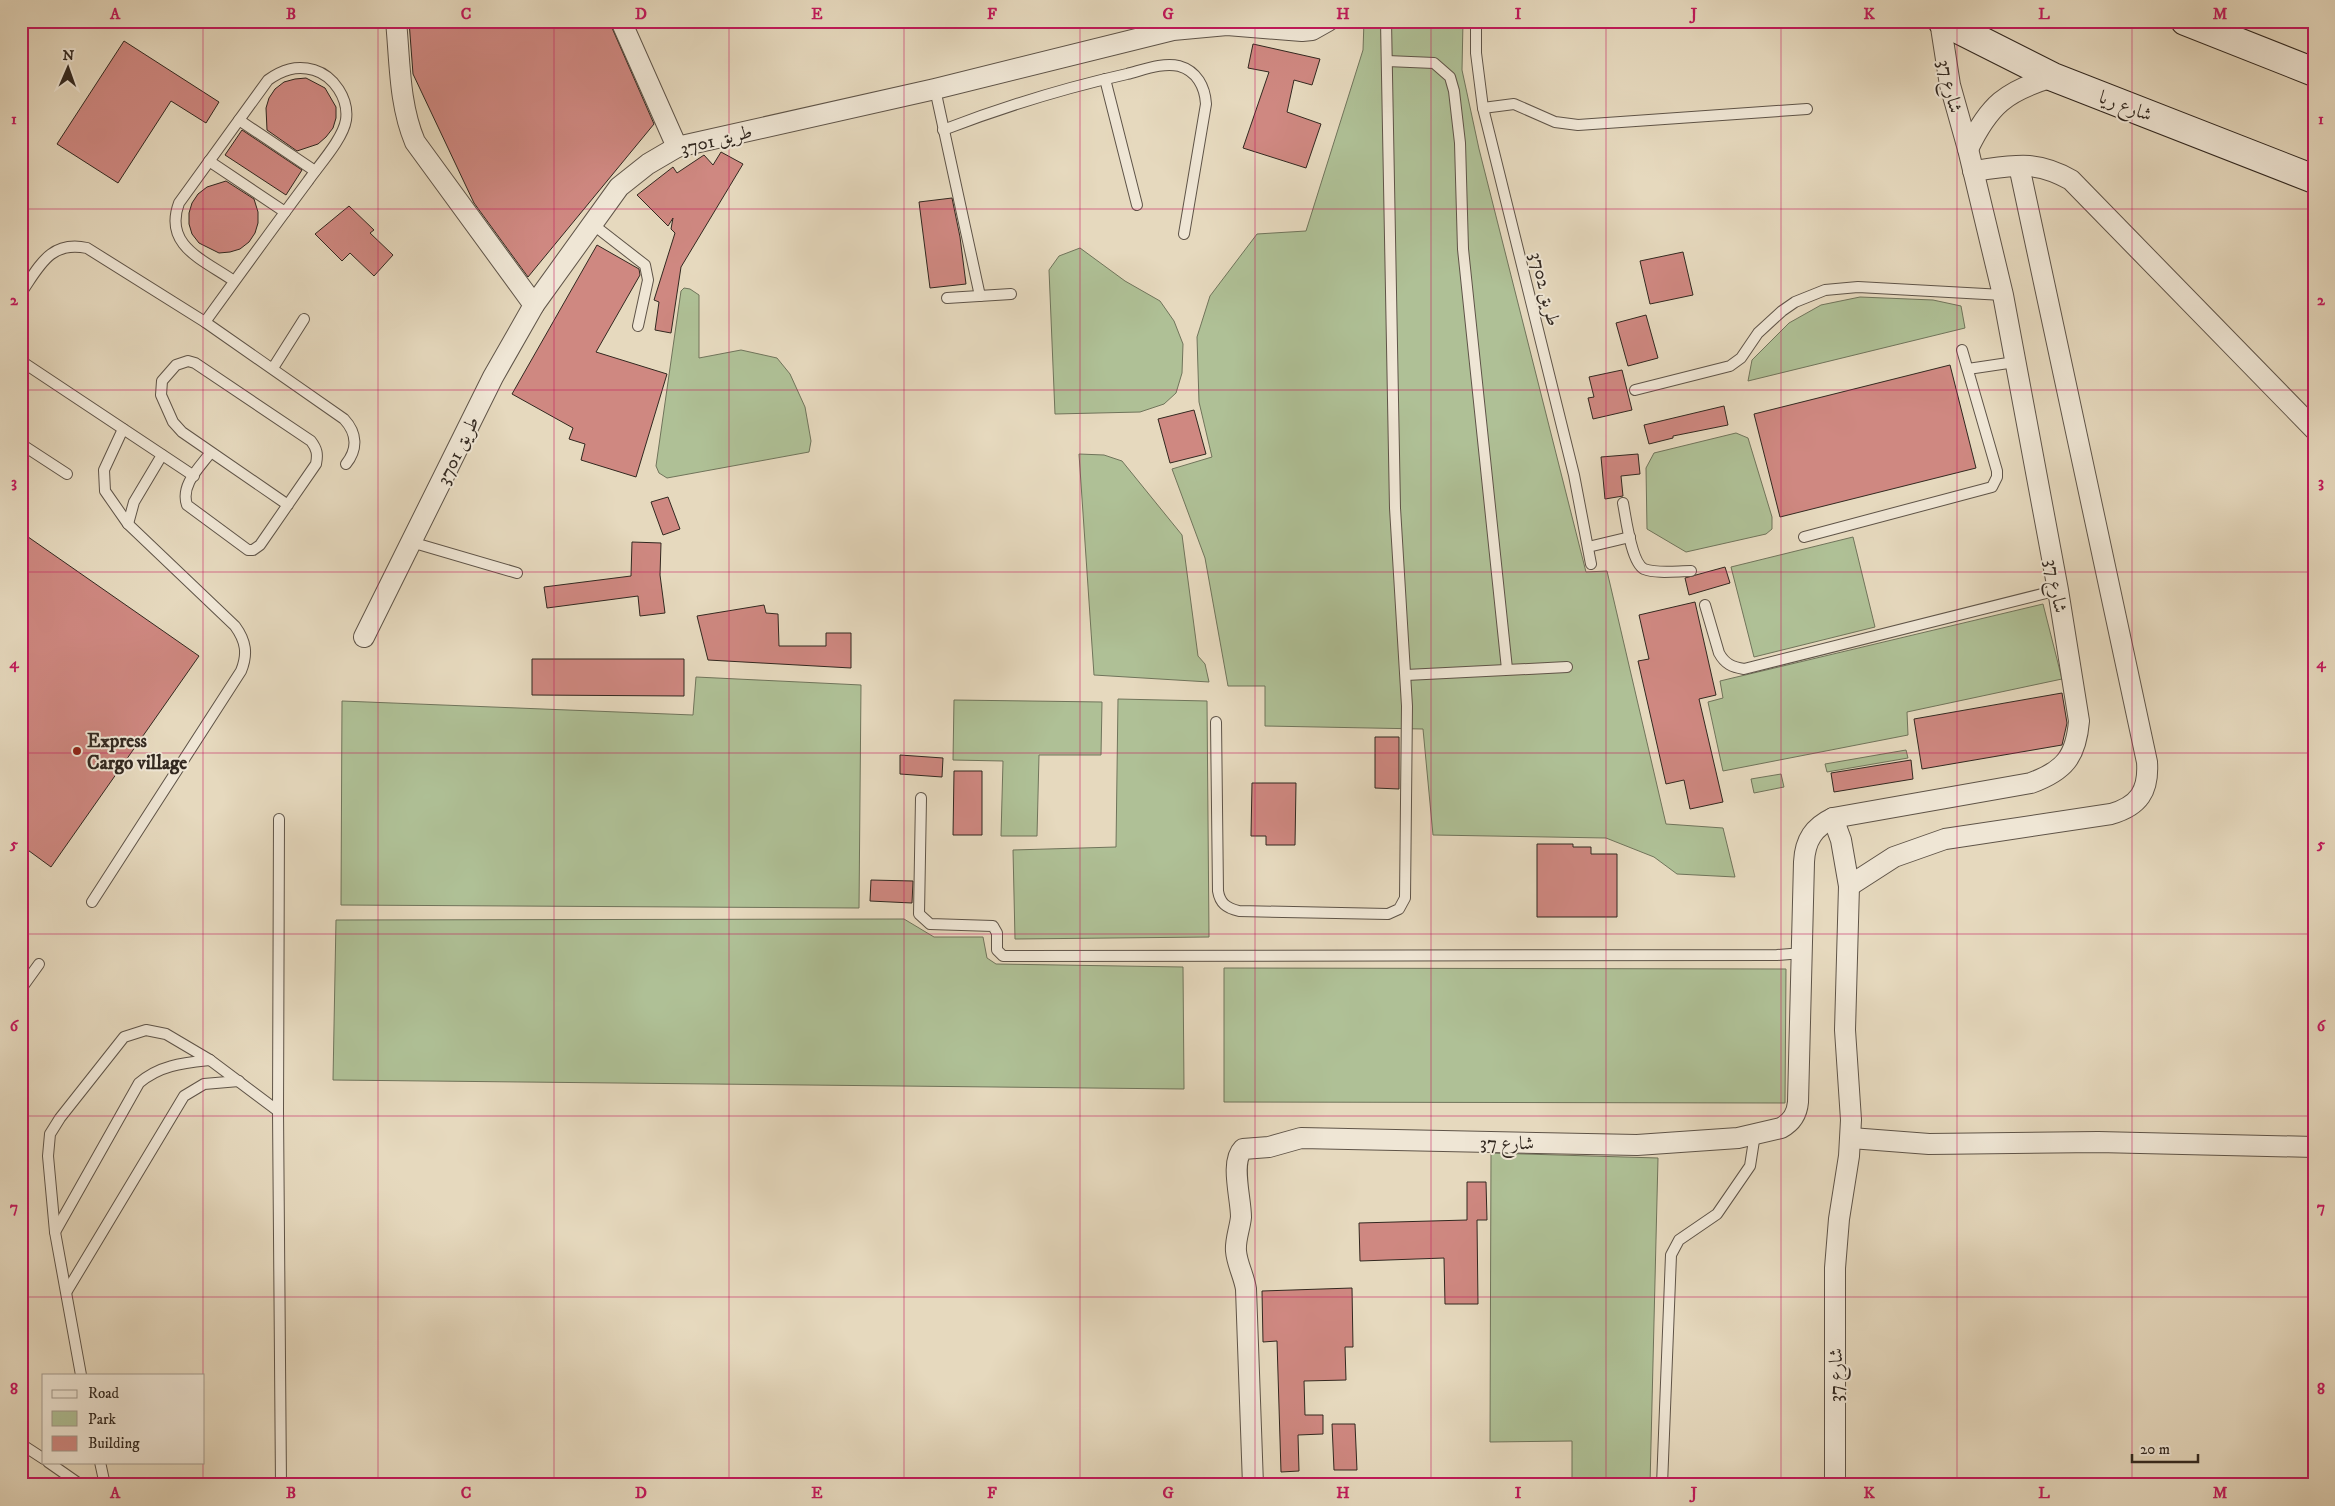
<svg xmlns="http://www.w3.org/2000/svg" width="2335" height="1506" font-family="'IM FELL DW Pica',Amiri,serif">
	<style>
		.green { fill: #afc096; stroke: #70745b }
		.building { fill: #cf8881; stroke: #322820 }
		.lines { fill: none; stroke-linecap: round; stroke-linejoin: round }
		.service-casing { stroke: #5f5448; stroke-width: 12 }
		.minor-casing { stroke: #5f5448; stroke-width: 22 }
		.secondary-casing { stroke: #322820; stroke-width: 30 }
		.service { stroke: #efe6d5; stroke-width: 10 }
		.minor { stroke: #efe6d5; stroke-width: 20 }
		.secondary { stroke: #efe6d5; stroke-width: 28 }
		.grid { fill: none; stroke: #c2185b; stroke-width: 1; stroke-opacity: 0.55 }
		.poi-dot { fill: #8f2418; stroke: #efe6d5; stroke-width: 2 }
		.labels { text-anchor: middle; stroke-width: 4; stroke-linejoin: round; paint-order: stroke }
		.street-label { font-size: 19px; fill: #322820; stroke: #efe6d5 }
		.poi-label { font-size: 19px; font-weight: bold; fill: #322820; stroke: #efe6d5; text-anchor: start }
		.neatline { fill: none; stroke: #c2185b; stroke-width: 2 }
		.grid-label { font-size: 16px; text-anchor: middle; font-weight: bold; fill: #c2185b }
	</style>
	<rect width="100%" height="100%" fill="#e6d9be"/>
	<filter id="stains"><feTurbulence type="fractalNoise" baseFrequency=".004" numOctaves="4"/><feColorMatrix values="0 0 0 0 .2 0 0 0 0 .09 0 0 0 0 .02 0 0 0 .5 -.17"/></filter>
	<radialGradient id="worn" r=".72"><stop offset=".6" stop-color="#630" stop-opacity="0"/><stop offset="1" stop-color="#630" stop-opacity=".3"/></radialGradient>
	<!-- green -->
	<g class="green">
		<polygon points="1364,21 1463,21 1462,70 1479,149 1586,572 1607,571 1666,824 1723,828 1735,877 1677,874 1654,857 1606,838 1433,835 1423,729 1265,726 1265,686 1228,686 1205,558 1172,469 1212,457 1199,402 1197,337 1210,296 1257,234 1306,231 1363,50"/>
		<polygon points="1080,248 1125,281 1160,301 1174,321 1183,344 1182,373 1176,393 1164,404 1140,412 1055,414 1049,270 1059,256"/>
		<polygon points="684,288 690,289 699,295 699,358 741,350 777,358 790,374 805,407 811,441 809,452 667,478 659,473 656,466 681,291"/>
		<polygon points="1860,297 1933,300 1961,306 1965,328 1748,381 1752,360 1789,323 1821,305"/>
		<polygon points="1736,433 1748,438 1772,517 1772,529 1766,534 1686,552 1647,529 1646,468 1654,453"/>
		<polygon points="1079,454 1104,455 1122,461 1182,535 1198,656 1205,664 1209,682 1094,675"/>
		<polygon points="1853,537 1875,627 1754,657 1731,567"/>
		<polygon points="2043,604 2062,679 1907,712 1908,735 1723,771 1708,702 1723,698 1720,681"/>
		<polygon points="696,677 861,685 859,908 341,905 342,701 693,715"/>
		<polygon points="1118,699 1207,701 1209,937 1015,939 1013,850 1116,847"/>
		<polygon points="954,700 1102,702 1101,755 1039,755 1037,836 1001,836 1003,761 953,760"/>
		<polygon points="1906,750 1908,758 1827,772 1825,764"/>
		<polygon points="1781,774 1784,787 1754,793 1751,779"/>
		<polygon points="904,919 934,937 983,937 987,958 996,964 1183,967 1184,1089 333,1080 336,920"/>
		<polygon points="1224,968 1786,969 1785,1103 1224,1102"/>
		<polygon points="1491,1153 1658,1158 1650,1485 1572,1485 1572,1441 1490,1442"/>
	</g>
	<!-- building -->
	<g class="building">
		<polygon points="409,21 609,21 654,124 528,277 474,203 413,74"/>
		<polygon points="124,41 219,102 206,123 171,101 118,183 57,144"/>
		<polygon points="1253,44 1320,59 1312,85 1294,80 1287,112 1321,124 1306,168 1243,148 1269,72 1248,68"/>
		<polygon points="306,78 325,88 336,107 336,118 333,128 326,137 318,144 297,151 267,130 266,108 269,98 275,89 284,82 295,79"/>
		<polygon points="242,130 302,170 286,195 225,155"/>
		<polygon points="721,152 743,164 681,267 671,333 655,330 659,302 654,300 675,233 671,229 673,218 668,226 637,195 673,167 677,173 704,155 713,165"/>
		<polygon points="226,181 254,199 258,212 258,223 255,233 249,242 240,249 230,252 219,253 199,243 192,234 189,224 189,213 192,203 198,194 207,187"/>
		<polygon points="952,198 960,237 966,284 930,288 919,202"/>
		<polygon points="349,206 374,230 370,233 393,255 374,276 350,253 342,261 315,234"/>
		<polygon points="597,245 639,269 640,275 596,352 667,374 636,477 581,460 585,444 569,439 573,428 512,394"/>
		<polygon points="1683,252 1693,295 1650,304 1640,261"/>
		<polygon points="1646,315 1658,358 1628,366 1616,323"/>
		<polygon points="1950,365 1976,468 1780,517 1754,414"/>
		<polygon points="1622,370 1632,410 1593,419 1588,398 1594,397 1589,377"/>
		<polygon points="1724,406 1728,425 1673,436 1673,438 1649,444 1644,425"/>
		<polygon points="1194,410 1206,454 1170,463 1158,419"/>
		<polygon points="1638,454 1640,474 1621,476 1623,496 1605,499 1601,457"/>
		<polygon points="668,497 680,529 663,535 651,502"/>
		<polygon points="21,532 199,656 51,867 21,845"/>
		<polygon points="632,542 661,543 660,575 665,613 640,616 638,596 547,608 544,587 631,576"/>
		<polygon points="1725,567 1730,583 1689,595 1685,578"/>
		<polygon points="1695,602 1716,695 1699,699 1723,802 1690,809 1684,780 1666,784 1638,661 1649,659 1639,615"/>
		<polygon points="764,605 766,613 778,614 779,646 826,646 826,633 851,633 851,668 708,660 697,616"/>
		<polygon points="532,659 684,659 684,696 532,695"/>
		<polygon points="2062,693 2067,723 2062,745 1922,769 1914,719"/>
		<polygon points="1375,737 1399,737 1399,789 1375,788"/>
		<polygon points="900,755 943,758 942,777 900,774"/>
		<polygon points="1911,760 1913,779 1834,792 1831,773"/>
		<polygon points="954,771 982,771 982,835 953,835"/>
		<polygon points="1252,783 1296,783 1295,845 1266,845 1266,836 1251,836"/>
		<polygon points="1537,844 1573,844 1573,847 1591,847 1591,854 1617,854 1617,917 1537,917"/>
		<polygon points="871,880 913,881 912,903 870,901"/>
		<polygon points="1467,1182 1486,1182 1487,1220 1477,1220 1478,1304 1445,1304 1444,1258 1360,1261 1359,1223 1467,1220"/>
		<polygon points="1352,1288 1353,1347 1345,1347 1346,1380 1304,1381 1305,1415 1323,1415 1323,1434 1298,1435 1299,1471 1281,1472 1277,1341 1263,1342 1262,1291"/>
		<polygon points="1332,1424 1355,1424 1357,1470 1334,1470"/>
	</g>
	<g class="lines">
		<!-- service casing -->
		<g class="service-casing">
			<g id="service">
				<polyline points="1476,21 1476,53 1483,108 1574,475 1591,564"/>
				<polyline points="1387,61 1434,63 1450,77 1454,91 1460,143 1463,249 1507,669"/>
				<polyline points="1105,79 1137,205"/>
				<polyline points="935,89 980,296"/>
				<polyline points="1483,108 1514,104 1555,122 1578,125 1807,109"/>
				<polyline points="239,120 315,171"/>
				<path d="M943,130C1003,107 1064,88 1127,74C1143,70 1163,62 1179,66C1197,71 1205,87 1206,104L1184,234"/>
				<polyline points="209,161 285,212"/>
				<polyline points="591,223 645,265 648,280 638,326"/>
				<path d="M21,293C39,267 50,240 87,248L205,322L344,419C357,433 358,449 346,464"/>
				<polyline points="947,298 1011,294"/>
				<path d="M205,322C239,275 273,228 308,181C319,165 343,139 346,120C349,99 334,76 314,70C296,65 282,70 268,80L179,203C163,246 204,260 234,281"/>
				<polyline points="21,361 194,476"/>
				<polyline points="273,368 304,319"/>
				<polyline points="1968,369 2015,362"/>
				<polyline points="1635,390 1730,366 1741,358 1758,333 1782,311 1795,302 1825,290 1858,287 2003,295"/>
				<polyline points="21,444 67,474"/>
				<path d="M211,452C200,467 180,485 187,505L248,550H253L260,545L316,464C318,454 317,449 311,441L195,363L188,361L176,365L162,381L161,395L173,422L182,432L288,505"/>
				<path d="M1623,503C1626,518 1631,562 1644,569C1657,574 1677,571 1691,571"/>
				<polyline points="128,524 134,502 162,455"/>
				<polyline points="1804,537 1992,487 1997,477 1997,471 1962,350"/>
				<polyline points="411,542 517,573"/>
				<polyline points="1588,547 1630,537"/>
				<path d="M1705,605L1719,653C1725,664 1732,667 1744,669L2058,590"/>
				<polyline points="1406,675 1567,667"/>
				<path d="M1216,722L1218,891C1220,903 1226,908 1239,911L1388,914L1399,909L1405,898L1407,706L1395,508L1386,21"/>
				<polyline points="921,798 919,914 930,924 993,926 997,933 997,950 1003,956 1777,955 1803,953"/>
				<polyline points="279,819 278,1111 281,1485"/>
				<path d="M92,902L241,671C248,654 246,641 235,626L128,524L105,491L104,470L123,429"/>
				<polyline points="21,989 39,964"/>
				<path d="M55,1232L139,1083C160,1065 183,1063 210,1060"/>
				<polyline points="67,1291 184,1096 204,1084 239,1081"/>
				<polyline points="81,1375 55,1232 48,1156 50,1134 60,1118 124,1037 146,1030 166,1034 210,1060 278,1111"/>
				<polyline points="21,1444 44,1459"/>
				<polyline points="48,1462 81,1485"/>
				<polyline points="100,1462 105,1485"/>
				<polyline points="1662,1485 1671,1255 1679,1240 1717,1214 1750,1166 1755,1134"/>
			</g>
		</g>
		<!-- minor casing -->
		<g class="minor-casing">
			<g id="minor">
				<path d="M396,21C400,62 399,104 415,142L534,305"/>
				<polyline points="621,21 677,147"/>
				<path d="M1968,149C1989,105 2006,91 2053,77"/>
				<path d="M1973,171C2013,166 2034,159 2071,180L2314,429"/>
				<polyline points="364,637 493,377 534,305 619,187 648,164 677,147 935,89 1173,30 1227,25 1302,31 1312,30 1328,21"/>
				<polyline points="1833,818 1841,840 1849,886 1845,1030 1851,1120 1849,1156 1839,1219 1835,1268 1835,1485"/>
				<path d="M1849,886L1894,857L1945,839L2111,814C2139,806 2149,791 2147,762L2019,166"/>
				<polyline points="1851,1138 1929,1144 2098,1142 2314,1147"/>
				<path d="M1253,1485L1246,1289C1244,1276 1237,1264 1236,1251C1235,1240 1240,1228 1241,1217C1241,1198 1230,1162 1243,1149L1269,1147L1301,1138L1637,1145L1738,1138L1781,1128C1792,1122 1797,1114 1798,1102L1804,862C1805,840 1814,827 1833,818L2031,783C2064,771 2076,757 2079,721L2058,590L2003,295L1968,149L1950,85L1940,21"/>
			</g>
		</g>
		<!-- secondary casing -->
		<g class="secondary-casing">
			<g id="secondary">
				<polyline points="1942,21 2053,77 2314,179"/>
				<polyline points="2185,21 2314,72"/>
			</g>
		</g>
		<!-- service -->
		<use href="#service" class="service"/>
		<!-- minor -->
		<use href="#minor" class="minor"/>
		<!-- secondary -->
		<use href="#secondary" class="secondary"/>
	</g>
	<!-- grid -->
	<path class="grid" d="M203,21V1375M378,21V1485M554,21V1485M729,21V1485M904,21V1485M1080,21V1485M1255,21V1485M1431,21V1485M1606,21V1485M1781,21V1485M1957,21V1485M2132,21V1485M21,209H2314M21,390H2314M21,572H2314M21,753H2314M21,934H2314M21,1116H2314M21,1297H2314M203,1462V1485"/>
	<!-- markers -->
	<circle class="poi-dot" cx="77" cy="751" r="5"/>
	<g class="labels">
		<!-- street labels -->
		<g class="street-label">
			<text transform="translate(1951 86) rotate(77)" y="7">شارع 37</text>
			<text transform="translate(2126 105) rotate(21)" y="7">شارع ريا</text>
			<text transform="translate(716 139) rotate(-14)" y="7">طريق 3701</text>
			<text transform="translate(1546 289) rotate(76)" y="7">طريق 3702</text>
			<text transform="translate(457 450) rotate(-64)" y="7">طريق 3701</text>
			<text transform="translate(2057 586) rotate(80)" y="7">شارع 37</text>
			<text transform="translate(1507 1142) rotate(1)" y="7">شارع 37</text>
			<text transform="translate(1835 1375) rotate(-90)" y="7">شارع 37</text>
		</g>
		<!-- poi labels -->
		<g class="poi-label">
			<text x="87" y="747">Express<tspan x="87" dy="22">Cargo village</tspan></text>
		</g>
	</g>
	<!-- margin -->
	<rect width="2335" height="1506" fill="none" stroke="#e6d9be" stroke-width="55"/>
	<!-- legend -->
	<rect x="42" y="1374" width="162" height="90" fill="#efe6d5" stroke="#a39a8d"/>
	<rect x="52" y="1390" width="25" height="8" fill="#efe6d5" stroke="#a39a8d"/>
	<text x="88" y="1398" font-size="15" fill="#322820">Road</text>
	<rect x="52" y="1411" width="25" height="15" fill="#afc096" stroke="#a39a8d"/>
	<text x="88" y="1424" font-size="15" fill="#322820">Park</text>
	<rect x="52" y="1436" width="25" height="15" fill="#cf8881" stroke="#a39a8d"/>
	<text x="88" y="1448" font-size="15" fill="#322820">Building</text>
	<!-- north arrow -->
	<g transform="translate(68 68) rotate(2)" stroke="#efe6d5" stroke-width="4" paint-order="stroke">
	<path d="M0-4L9 19L0 12L-9 19Z" fill="#322820"/>
	<text y="-8" font-size="14" font-weight="bold" text-anchor="middle" fill="#322820">N</text>
	</g>
	<!-- scale -->
	<path d="M2132 1454v8h66v-8" fill="none" stroke="#322820" stroke-width="2.5"/>
	<text x="2140" y="1454" font-size="15" fill="#322820" stroke="#efe6d5" stroke-width="4" paint-order="stroke">20 m</text>
	<rect x="28" y="28" width="2280" height="1450" class="neatline"/>
	<g class="grid-label">
		<text x="115" y="19">A</text>
		<text x="291" y="19">B</text>
		<text x="466" y="19">C</text>
		<text x="641" y="19">D</text>
		<text x="817" y="19">E</text>
		<text x="992" y="19">F</text>
		<text x="1168" y="19">G</text>
		<text x="1343" y="19">H</text>
		<text x="1518" y="19">I</text>
		<text x="1694" y="19">J</text>
		<text x="1869" y="19">K</text>
		<text x="2044" y="19">L</text>
		<text x="2220" y="19">M</text>
		<text x="14" y="124">1</text>
		<text x="2321" y="124">1</text>
		<text x="14" y="305">2</text>
		<text x="2321" y="305">2</text>
		<text x="14" y="487">3</text>
		<text x="2321" y="487">3</text>
		<text x="14" y="668">4</text>
		<text x="2321" y="668">4</text>
		<text x="14" y="849">5</text>
		<text x="2321" y="849">5</text>
		<text x="14" y="1031">6</text>
		<text x="2321" y="1031">6</text>
		<text x="14" y="1212">7</text>
		<text x="2321" y="1212">7</text>
		<text x="14" y="1394">8</text>
		<text x="2321" y="1394">8</text>
		<text x="115" y="1498">A</text>
		<text x="291" y="1498">B</text>
		<text x="466" y="1498">C</text>
		<text x="641" y="1498">D</text>
		<text x="817" y="1498">E</text>
		<text x="992" y="1498">F</text>
		<text x="1168" y="1498">G</text>
		<text x="1343" y="1498">H</text>
		<text x="1518" y="1498">I</text>
		<text x="1694" y="1498">J</text>
		<text x="1869" y="1498">K</text>
		<text x="2044" y="1498">L</text>
		<text x="2220" y="1498">M</text>
	</g>
	<rect width="100%" height="100%" filter="url(#stains)"/>
	<rect width="100%" height="100%" fill="url(#worn)"/>
</svg>
